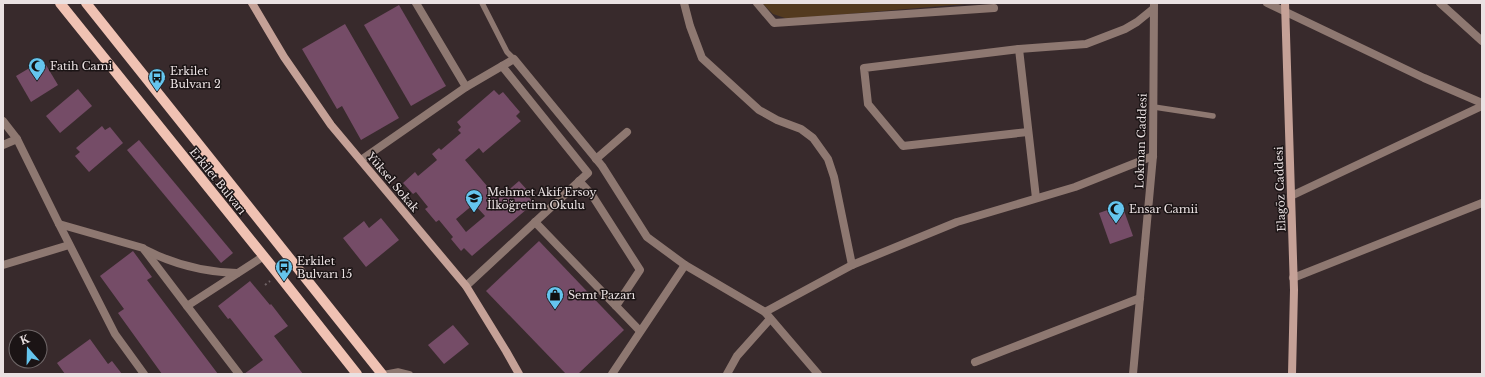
<svg xmlns="http://www.w3.org/2000/svg" width="1485" height="377" font-family="'Libre Baskerville',serif">
	<style>
		.green { fill: #533a1f }
		.building { fill: #754c67; fill-rule: evenodd }
		.lines { fill: none; stroke-linecap: round; stroke-linejoin: round }
		.path { stroke: #706466; stroke-width: 2; stroke-dasharray: 2 3; stroke-linecap: butt }
		.lane { stroke: #8e7871; stroke-width: 5.5 }
		.street { stroke: #8e7871; stroke-width: 8 }
		.secondary { stroke: #c5a197; stroke-width: 8 }
		.primary { stroke: #f0c2b3; stroke-width: 10 }
		.labels { text-anchor: middle; stroke-width: 3; stroke-linejoin: round; paint-order: stroke }
		.poi-label { font-size: 11px; fill: #eae1e2; stroke: #1b1415; text-anchor: start }
		.street-label { font-size: 11px; fill: #eae1e2; stroke: #1b1415 }
	</style>
	<rect width="100%" height="100%" fill="#382a2c"/>
	<!-- green -->
	<polygon class="green" points="762,3 977,3 788,19 773,14"/>
	<!-- building -->
	<g class="building">
		<polygon points="399,5 446,86 411,106 364,25"/>
		<polygon points="345,24 399,118 361,140 342,106 337,109 302,49"/>
		<polygon points="43,60 58,85 31,102 16,76"/>
		<polygon points="78,89 92,106 60,133 46,116"/>
		<path d="M494,90L499,95L503,92L520,112L516,116L521,121L483,153L479,148L465,160L498,199L519,181L529,192L526,194L534,203L472,256L464,248L461,251L451,239L453,237L439,220L436,222L425,209L428,207L416,192L413,194L403,183L415,172L418,176L437,160L432,154L439,148L441,150L461,133L458,130L461,127L457,122ZM474,204L485,216L466,232L456,219Z"/>
		<polygon points="102,126 105,130 110,127 123,143 89,172 75,156 80,152 76,148"/>
		<polygon points="139,140 233,253 221,263 127,150"/>
		<polygon points="1122,205 1133,236 1110,244 1099,213"/>
		<polygon points="381,218 399,240 366,267 343,238 364,221 369,228"/>
		<polygon points="539,241 624,330 578,374 566,374 486,291"/>
		<polygon points="133,251 152,277 147,280 218,374 162,374 118,313 124,309 100,276"/>
		<polygon points="250,281 270,305 271,304 288,326 274,336 303,374 244,374 263,360 230,318 228,319 218,306"/>
		<polygon points="453,325 469,344 444,364 428,345"/>
		<polygon points="90,339 108,364 112,361 122,374 65,374 57,363"/>
	</g>
	<g class="lines">
		<!-- path -->
		<g class="path">
			<polyline points="300,256 304,253"/>
			<polyline points="265,285 270,281"/>
		</g>
		<!-- lane -->
		<g class="lane">
			<polyline points="482,3 507,52 514,59"/>
			<polyline points="1154,107 1213,116"/>
			<polyline points="382,374 398,371 410,374"/>
		</g>
		<!-- street -->
		<g class="street">
			<polyline points="416,3 466,87"/>
			<polyline points="684,3 690,26 702,58 759,110 777,120 801,129 813,138 828,159 834,177 852,265"/>
			<polyline points="757,3 774,23 994,8"/>
			<polyline points="1267,3 1424,78 1482,103"/>
			<polyline points="1440,3 1482,41"/>
			<polyline points="1019,49 1036,198"/>
			<polyline points="3,121 17,139 59,224 143,248 187,306 264,256"/>
			<polyline points="1028,132 903,146 868,104 864,68 1019,49 1086,44 1125,29 1137,22 1153,9"/>
			<polyline points="3,145 17,139"/>
			<polyline points="596,159 627,132"/>
			<polyline points="361,160 466,87 514,59 602,166 647,237 685,265 765,312 818,374"/>
			<polyline points="579,181 592,195 640,270 616,306"/>
			<polyline points="1291,196 1482,106"/>
			<polyline points="535,222 640,331"/>
			<polyline points="59,224 115,334 144,374"/>
			<path d="M146,250C175,265 204,272 237,273"/>
			<polyline points="3,265 69,245"/>
			<polyline points="1293,278 1482,203"/>
			<polyline points="466,286 588,173 502,66"/>
			<polyline points="187,306 239,374"/>
			<polyline points="765,312 852,265 957,222 1075,187 1153,156"/>
			<polyline points="975,362 1140,298"/>
			<polyline points="612,374 685,265"/>
			<polyline points="727,374 737,356 770,319"/>
			<polyline points="1133,374 1153,156 1154,3"/>
		</g>
		<!-- secondary -->
		<g class="secondary">
			<polyline points="252,3 284,57 331,125 466,286 506,351 519,374"/>
			<polyline points="1285,3 1294,290 1292,374"/>
		</g>
		<!-- primary -->
		<g class="primary">
			<polyline points="60,3 278,274 357,374"/>
			<polyline points="86,3 382,374"/>
		</g>
	</g>
	<!-- icons -->
	<defs>
		<g id="mosque-pin" transform="scale(0.9)"><path d="M0 17L-7.5 6A9.5 9.5 0 1 1 7.5 6Z" fill="#65c5ee" stroke="#1b1415"/><path d="M3.5-4.9A6 6 0 1 0 3.5 4.9A5 5 0 1 1 3.5-4.9Z" fill="#111"/></g>
		<g id="bus-pin" transform="scale(0.9)"><path d="M0 17L-7.5 6A9.5 9.5 0 1 1 7.5 6Z" fill="#65c5ee" stroke="#1b1415"/><path d="M-5-6H5V4H4V6H2V4H-2V6H-4V4H-5ZM-3.5-4V0h7V-4ZM-3.5 1.2v1.5H-2V1.2ZM2 1.2v1.5H3.5V1.2Z" fill="#111"/></g>
		<g id="school-pin" transform="scale(0.9)"><path d="M0 17L-7.5 6A9.5 9.5 0 1 1 7.5 6Z" fill="#65c5ee" stroke="#1b1415"/><path d="M0-5L7-2L0 1L-7-2ZM-4 1L0 2.5L4 1V4Q0 6-4 4Z" fill="#111"/></g>
		<g id="shop-pin" transform="scale(0.9)"><path d="M0 17L-7.5 6A9.5 9.5 0 1 1 7.5 6Z" fill="#65c5ee" stroke="#1b1415"/><path d="M-5-2.5h2.3a2.7 3.5 0 0 1 5.4 0H5L5.5 6h-11ZM-1.5-2.5h3a1.5 2.3 0 0 0-3 0Z" fill="#111"/></g>
	</defs>
	<g fill-rule="evenodd">
		<use href="#mosque-pin" x="37" y="66"/>
		<use href="#bus-pin" x="157" y="77"/>
		<use href="#school-pin" x="474" y="198"/>
		<use href="#mosque-pin" x="1116" y="209"/>
		<use href="#bus-pin" x="284" y="267"/>
		<use href="#shop-pin" x="555" y="295"/>
	</g>
	<g class="labels">
		<!-- poi labels -->
		<g class="poi-label">
			<text x="50" y="70">Fatih Cami</text>
			<text x="170" y="75">Erkilet<tspan x="170" dy="13">Bulvarı 2</tspan></text>
			<text x="487" y="196">Mehmet Akif Ersoy<tspan x="487" dy="13">İlköğretim Okulu</tspan></text>
			<text x="1129" y="213">Ensar Camii</text>
			<text x="297" y="265">Erkilet<tspan x="297" dy="13">Bulvarı 15</tspan></text>
			<text x="568" y="299">Semt Pazarı</text>
		</g>
		<!-- street labels -->
		<g class="street-label">
			<text transform="translate(1141 141) rotate(-88)" y="4">Lokman Caddesi</text>
			<text transform="translate(218 181) rotate(51)" y="4">Erkilet Bulvarı</text>
			<text transform="translate(393 182) rotate(50)" y="4">Yüksel Sokak</text>
			<text transform="translate(1280 189) rotate(-92)" y="4">Elagöz Caddesi</text>
		</g>
	</g>
	<!-- border -->
	<rect width="1485" height="377" fill="none" stroke="#eae1e2" stroke-width="8"/>
	<!-- north arrow -->
	<g transform="translate(28 349) rotate(340)"><circle r="19" fill="#1b1415" stroke="#6e6667"/>
	<path d="M0-3L7 15L0 10L-7 15Z" fill="#65c5ee"/>
	<text y="-6" font-size="11" font-weight="bold" text-anchor="middle" fill="#eae1e2">K</text>
	</g>
</svg>
